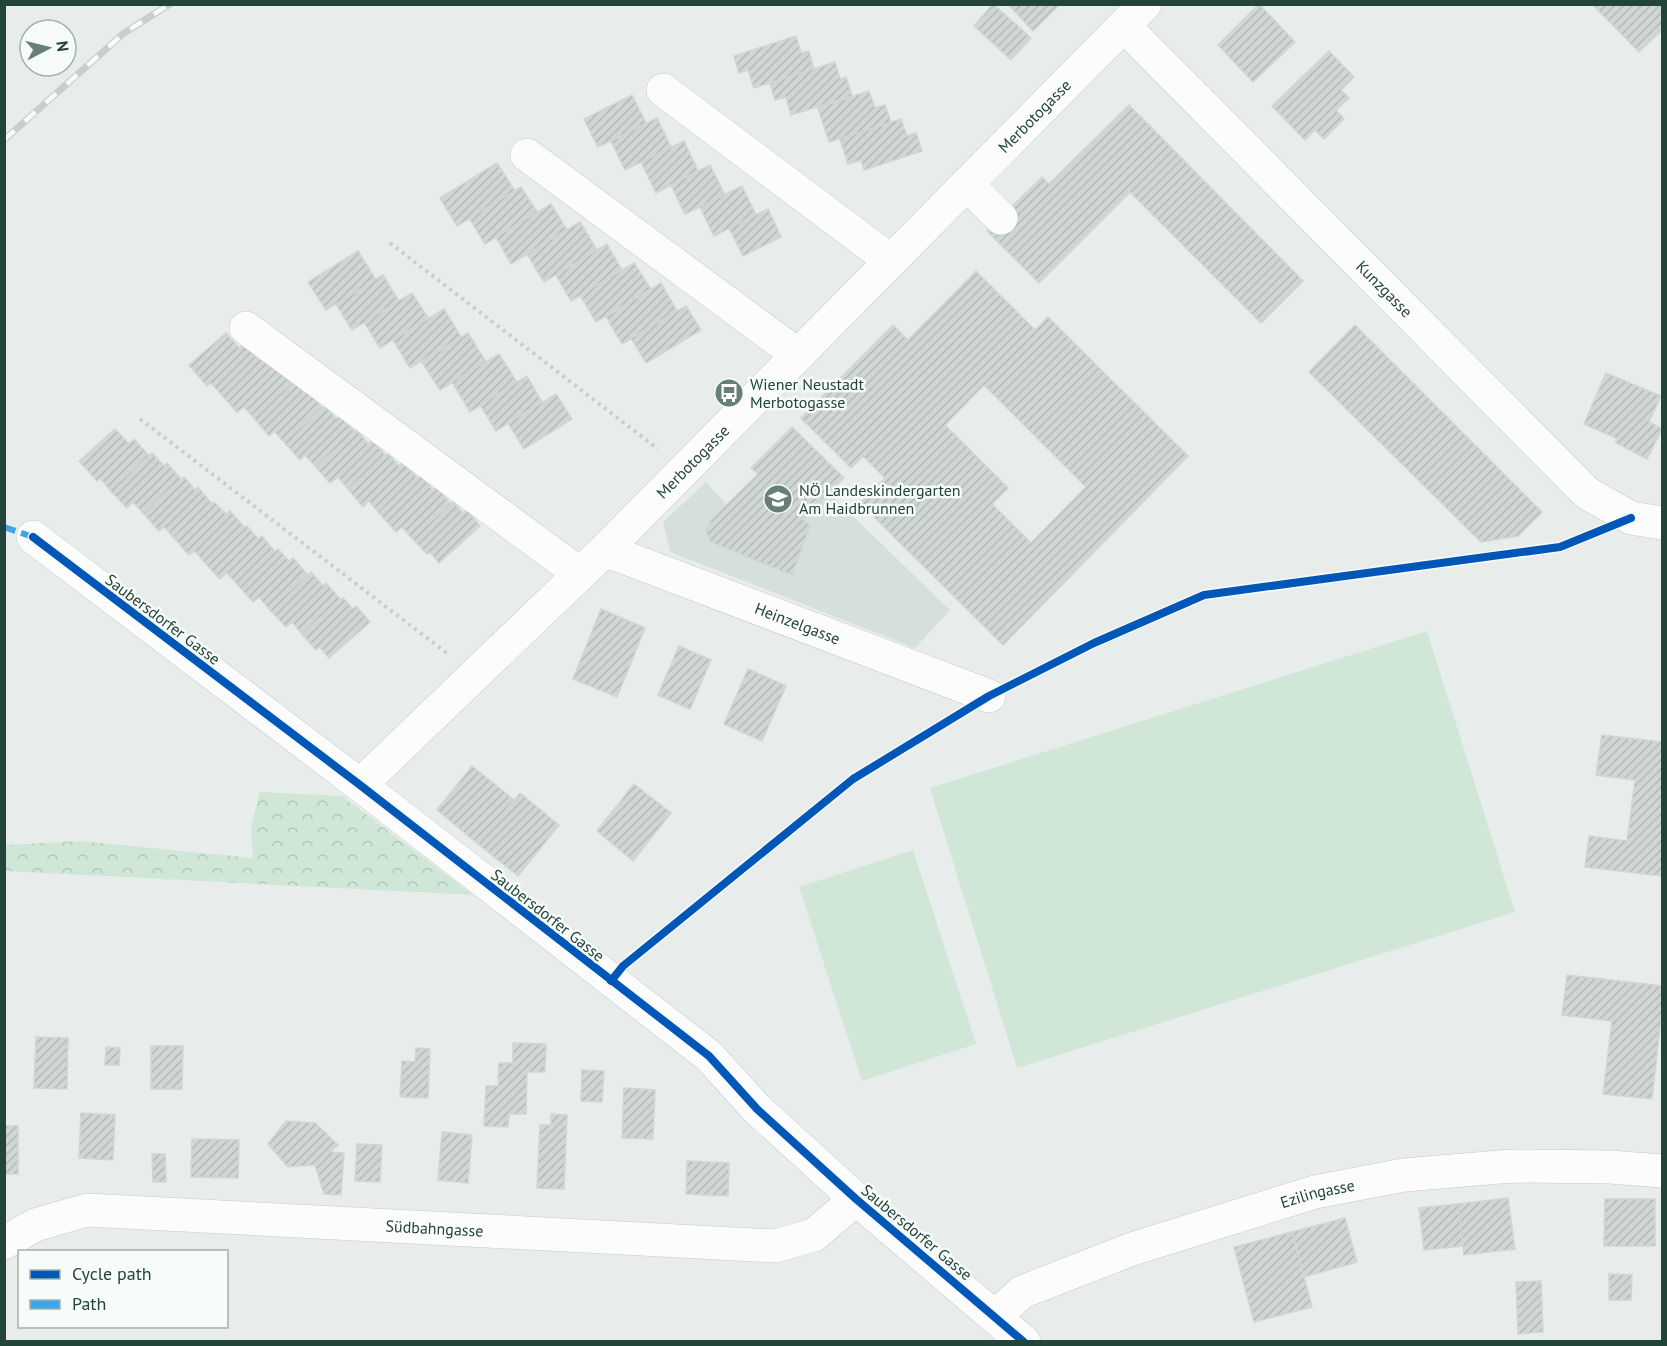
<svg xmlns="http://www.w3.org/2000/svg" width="1667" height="1346" font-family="'PT Sans',sans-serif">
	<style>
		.built { fill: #d5e0db }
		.forest { fill: url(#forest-crowns) }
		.pitch { fill: #d0e7d7 }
		.building { fill: url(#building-hatch); stroke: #d0d6d4; stroke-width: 1.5; fill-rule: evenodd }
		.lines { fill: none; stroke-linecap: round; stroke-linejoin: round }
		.minor-casing { stroke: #c5cac8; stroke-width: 34 }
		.path { stroke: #c6cfcd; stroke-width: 4; stroke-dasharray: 3 4.5; stroke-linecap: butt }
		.minor { stroke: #fcfcfc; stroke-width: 33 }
		.rail-casing { stroke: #c9cdcc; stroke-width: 7 }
		.rail { stroke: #f7fbf9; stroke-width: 4.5; stroke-dasharray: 14; stroke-linecap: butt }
		.quiet { stroke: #3ea4ec; stroke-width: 6; stroke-dasharray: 12 6; stroke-linecap: butt }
		.cycleway-casing { stroke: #f7fbf9; stroke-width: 11 }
		.cycleway { stroke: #0057b8; stroke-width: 8 }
		.labels { text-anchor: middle; stroke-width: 5; stroke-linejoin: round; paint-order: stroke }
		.street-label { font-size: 16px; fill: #22443a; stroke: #f7fbf9 }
		.poi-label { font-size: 16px; fill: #22443a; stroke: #f7fbf9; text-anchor: start }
	</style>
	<defs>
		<pattern id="forest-crowns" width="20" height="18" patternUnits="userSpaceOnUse" patternTransform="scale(1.5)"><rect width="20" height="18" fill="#d0e7d7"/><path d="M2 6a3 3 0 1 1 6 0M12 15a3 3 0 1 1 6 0" fill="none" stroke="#b2c7b9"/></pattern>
		<pattern id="building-hatch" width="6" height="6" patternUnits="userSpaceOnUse" patternTransform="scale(1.5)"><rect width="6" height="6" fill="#d0d6d4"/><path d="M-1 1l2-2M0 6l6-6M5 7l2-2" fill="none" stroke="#b2b9b7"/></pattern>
	</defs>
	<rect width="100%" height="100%" fill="#e8edeb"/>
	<!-- built -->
	<polygon class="built" points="792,427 844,478 829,493 950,610 915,648 670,552 663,522 706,482 727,505 757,474 751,468"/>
	<!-- forest -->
	<polygon class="forest" points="260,792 342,796 473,895 5,871 5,845 80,841 253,858 251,827"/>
	<!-- pitch -->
	<g class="pitch">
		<polygon points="1427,631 1515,912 1017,1068 930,788"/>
		<polygon points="913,850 976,1044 862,1081 799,887"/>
	</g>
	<!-- building -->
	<g class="building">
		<polygon points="993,4 1031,38 1011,60 974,26"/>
		<polygon points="1008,4 1060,4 1033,31"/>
		<polygon points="1259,4 1295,42 1253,82 1218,45"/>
		<polygon points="1662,4 1662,30 1639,52 1593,5"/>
		<polygon points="796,36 801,53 809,51 814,69 754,88 748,70 739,73 734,56"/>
		<polygon points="1329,51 1354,77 1341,90 1349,98 1336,110 1344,119 1324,139 1315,130 1305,140 1272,106"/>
		<polygon points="835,62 840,79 846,77 852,96 791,115 786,97 775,100 770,83"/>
		<polygon points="869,91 875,108 885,105 891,123 829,142 818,108"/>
		<polygon points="632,95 646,123 598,147 584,119"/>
		<polygon points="1129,105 1303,281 1261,323 1130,192 1039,283 987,231 1042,177 1049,184"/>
		<polygon points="657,118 671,147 625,170 611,141"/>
		<polygon points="901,119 907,136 916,133 922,151 864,170 861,160 848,164 840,139"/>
		<polygon points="684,141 698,171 656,193 641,162"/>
		<polygon points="497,163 515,191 457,226 440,198"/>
		<polygon points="710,165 725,195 685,214 671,185"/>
		<polygon points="742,186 756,215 714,236 700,207"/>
		<polygon points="521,187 537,212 485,244 469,218"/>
		<polygon points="551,204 567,230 511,264 496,237"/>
		<polygon points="768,209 781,237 743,256 729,228"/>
		<polygon points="580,222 597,250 544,282 527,254"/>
		<polygon points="607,244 622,270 571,301 556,275"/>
		<polygon points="358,251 376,280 326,310 308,282"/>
		<polygon points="634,263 651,289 596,322 580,295"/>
		<path d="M976,271L1035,330L1048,317L1188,456L1003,645L860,503L885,478L863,456L851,468L801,418L893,325L908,340ZM984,385L1086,487L1031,543L992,504L1008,488L945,425Z"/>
		<polygon points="383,275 399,301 352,330 336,304"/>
		<polygon points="661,283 677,311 622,344 606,317"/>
		<polygon points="412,293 428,318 380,348 364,322"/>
		<polygon points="686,306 701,330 646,363 631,338"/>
		<polygon points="444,309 461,337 410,368 393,340"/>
		<polygon points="1355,325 1542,512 1518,536 1481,542 1309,372"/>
		<polygon points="226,333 239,348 244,344 259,360 221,394 211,383 207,386 189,365"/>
		<polygon points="468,333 486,362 440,390 422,362"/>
		<polygon points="499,354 517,382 470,412 452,382"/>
		<polygon points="262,357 274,370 277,367 292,383 253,417 244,407 237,412 221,394"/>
		<polygon points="1606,373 1661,396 1649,422 1662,429 1647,459 1615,442 1618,439 1584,424"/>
		<polygon points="527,376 542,402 496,431 480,405"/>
		<polygon points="294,381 305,394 308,391 322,408 284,442 274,431 269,436 253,417"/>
		<polygon points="556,394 572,419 524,449 508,423"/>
		<polygon points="325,406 336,419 340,416 355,432 316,467 305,455 300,460 284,442"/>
		<polygon points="792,427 844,478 803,519 810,526 792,575 711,542 706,532 711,520 758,474 751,468"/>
		<polygon points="115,429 129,444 134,439 149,456 110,490 100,478 97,481 79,461"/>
		<polygon points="357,430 368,444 372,440 386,456 348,489 338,477 330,483 316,467"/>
		<polygon points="152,453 164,466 167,463 181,479 143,513 133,502 127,508 110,490"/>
		<polygon points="388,454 399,466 403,462 418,479 379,513 369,501 363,507 348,489"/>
		<polygon points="421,476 433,490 436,487 451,504 412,538 402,527 396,532 379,513"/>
		<polygon points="184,477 195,490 198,487 212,504 174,538 164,527 159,531 143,513"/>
		<polygon points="214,502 226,514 230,511 245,528 205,563 195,551 189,555 174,538"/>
		<polygon points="453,502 463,513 467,510 480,526 439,563 430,552 427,554 412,538"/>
		<polygon points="247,526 258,539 262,536 275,552 238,585 227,573 220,579 205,563"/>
		<polygon points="278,549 289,561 293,558 307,574 269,609 259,597 253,602 238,585"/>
		<polygon points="311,572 323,586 326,583 340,599 302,634 292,622 286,627 269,609"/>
		<polygon points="343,598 353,609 356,606 370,622 329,658 320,647 316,650 302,634"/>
		<polygon points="601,609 645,628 617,697 573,679"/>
		<polygon points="679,646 711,660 690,709 658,695"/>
		<polygon points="748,669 786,686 762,741 724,724"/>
		<polygon points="1602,735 1662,742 1662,876 1585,867 1589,836 1627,841 1635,780 1596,775"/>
		<polygon points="472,766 514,800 478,844 437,810"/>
		<polygon points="634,784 671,813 633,861 597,831"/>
		<polygon points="520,793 559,825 518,876 478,844"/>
		<polygon points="1567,975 1662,986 1662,1009 1652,1099 1603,1094 1612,1021 1562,1015"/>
		<polygon points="36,1037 68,1038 67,1089 34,1088"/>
		<polygon points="513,1043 546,1044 545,1072 527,1072 526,1114 509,1114 508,1127 484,1126 486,1086 498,1086 499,1063 513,1063"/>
		<polygon points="151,1046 183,1046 182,1089 151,1089"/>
		<polygon points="106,1047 120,1048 119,1065 105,1065"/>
		<polygon points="416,1048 430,1049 428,1098 400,1097 402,1061 415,1062"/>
		<polygon points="582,1070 604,1071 602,1102 581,1101"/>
		<polygon points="624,1088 655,1090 653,1139 622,1138"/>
		<polygon points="81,1113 115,1115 113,1160 79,1158"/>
		<polygon points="551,1114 567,1115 564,1189 537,1188 540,1125 551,1125"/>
		<polygon points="286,1121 315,1123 338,1145 315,1165 288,1167 268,1144"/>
		<rect x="4" y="1126" width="14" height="48"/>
		<polygon points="442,1132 472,1135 468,1183 438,1180"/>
		<polygon points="192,1139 239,1140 238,1178 191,1177"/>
		<polygon points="357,1144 382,1145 380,1182 355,1181"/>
		<polygon points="329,1152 344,1153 341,1195 324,1194 315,1165"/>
		<polygon points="152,1154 165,1154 166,1182 153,1182"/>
		<polygon points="687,1161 729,1163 728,1196 686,1194"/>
		<polygon points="1508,1198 1515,1249 1464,1255 1458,1204"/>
		<polygon points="1605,1199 1655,1199 1655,1246 1604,1246"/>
		<polygon points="1458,1204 1463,1246 1424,1250 1419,1208"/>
		<polygon points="1345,1218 1357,1262 1304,1277 1292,1232"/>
		<polygon points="1292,1232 1312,1307 1254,1322 1234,1247"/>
		<polygon points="1609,1274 1632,1275 1631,1300 1609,1300"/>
		<polygon points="1541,1281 1543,1332 1518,1334 1516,1282"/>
	</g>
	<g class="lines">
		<!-- minor casing -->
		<g class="minor-casing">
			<g id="minor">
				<path id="s1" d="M1124,26L1587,493L1631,518L1662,523"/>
				<polyline points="663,90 891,261"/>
				<polyline points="527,155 798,355"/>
				<polyline points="967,184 1001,218"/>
				<polyline points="246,328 580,574"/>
				<polyline points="33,537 360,785 709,1056 757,1109 856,1199 1024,1342"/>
				<path id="s2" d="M605,550L989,696"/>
				<path id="s3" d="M360,785L605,550L1145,4"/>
				<path id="s4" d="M4,1243L35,1225L87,1210L775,1246L814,1235L856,1199"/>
				<path id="s5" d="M995,1316L1022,1292L1132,1249L1315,1192L1404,1175L1512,1166L1610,1167L1662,1171"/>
			</g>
		</g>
		<!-- path -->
		<g class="path">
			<polyline points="390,243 658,449"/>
			<polyline points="140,419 448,654"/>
		</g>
		<!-- minor -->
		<use href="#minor" class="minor"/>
		<!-- rail casing -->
		<g class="rail-casing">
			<polyline id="rail" points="4,140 124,33 170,4"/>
		</g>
		<!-- rail -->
		<use href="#rail" class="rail"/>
		<!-- quiet -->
		<polyline class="quiet" points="4,527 33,537"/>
		<!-- cycleway casing -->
		<g class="cycleway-casing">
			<g id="cycleway">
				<polyline points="33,537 360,785 709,1056 757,1109 856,1199 1024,1342"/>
				<polyline points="611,981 623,966 853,779 989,696 1094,643 1204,595 1560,547 1631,518"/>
			</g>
		</g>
		<!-- cycleway -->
		<use href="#cycleway" class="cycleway"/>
	</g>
	<!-- icons -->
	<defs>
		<g id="bus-disc" transform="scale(1.5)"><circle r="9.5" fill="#677f78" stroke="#f7fbf9"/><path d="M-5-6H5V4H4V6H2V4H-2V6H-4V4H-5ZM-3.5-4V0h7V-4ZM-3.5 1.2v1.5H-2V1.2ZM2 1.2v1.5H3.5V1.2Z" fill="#fff"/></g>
		<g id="school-disc" transform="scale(1.5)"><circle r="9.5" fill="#677f78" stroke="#f7fbf9"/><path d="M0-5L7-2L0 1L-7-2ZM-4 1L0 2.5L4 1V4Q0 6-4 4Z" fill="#fff"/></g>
	</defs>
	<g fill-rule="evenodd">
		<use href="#bus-disc" x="729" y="393"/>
		<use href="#school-disc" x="778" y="499"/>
	</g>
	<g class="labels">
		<!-- street labels -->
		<g class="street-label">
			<text dy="6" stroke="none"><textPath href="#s3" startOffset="950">Merbotogasse</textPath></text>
			<text dy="6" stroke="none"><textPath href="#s1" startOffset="370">Kunzgasse</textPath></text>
			<text dy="6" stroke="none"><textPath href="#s3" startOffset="464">Merbotogasse</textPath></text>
			<text transform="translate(163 619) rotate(37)" y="6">Saubersdorfer Gasse</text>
			<text dy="6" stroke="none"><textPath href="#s2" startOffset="206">Heinzelgasse</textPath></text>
			<text transform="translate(548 915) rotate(38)" y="6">Saubersdorfer Gasse</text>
			<text dy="6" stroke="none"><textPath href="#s5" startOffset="348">Ezilingasse</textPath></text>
			<text dy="6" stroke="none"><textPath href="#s4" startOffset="438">Südbahngasse</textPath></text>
			<text transform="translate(917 1232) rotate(40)" y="6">Saubersdorfer Gasse</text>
		</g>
		<!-- poi labels -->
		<g class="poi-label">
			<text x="750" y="390">Wiener Neustadt<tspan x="750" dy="18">Merbotogasse</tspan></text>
			<text x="799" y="496">NÖ Landeskindergarten<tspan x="799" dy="18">Am Haidbrunnen</tspan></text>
		</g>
	</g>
	<!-- border -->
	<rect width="1667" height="1346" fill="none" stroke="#22443a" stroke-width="12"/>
	<!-- legend -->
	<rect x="18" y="1250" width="210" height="78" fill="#f7fbf9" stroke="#a2b2ad" stroke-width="1.5"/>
	<rect x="30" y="1270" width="30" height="9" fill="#0057b8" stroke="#a2b2ad" stroke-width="1.5"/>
	<text x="72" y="1280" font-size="18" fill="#22443a">Cycle path</text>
	<rect x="30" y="1300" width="30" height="9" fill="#3ea4ec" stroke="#a2b2ad" stroke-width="1.5"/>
	<text x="72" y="1310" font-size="18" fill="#22443a">Path</text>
	<!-- north arrow -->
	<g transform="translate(48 48) rotate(83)"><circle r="28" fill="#f7fbf9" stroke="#a2b2ad" stroke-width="1.5"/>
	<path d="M0-4.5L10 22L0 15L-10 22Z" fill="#677f78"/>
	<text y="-9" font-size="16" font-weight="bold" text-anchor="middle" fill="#22443a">N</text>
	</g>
</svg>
